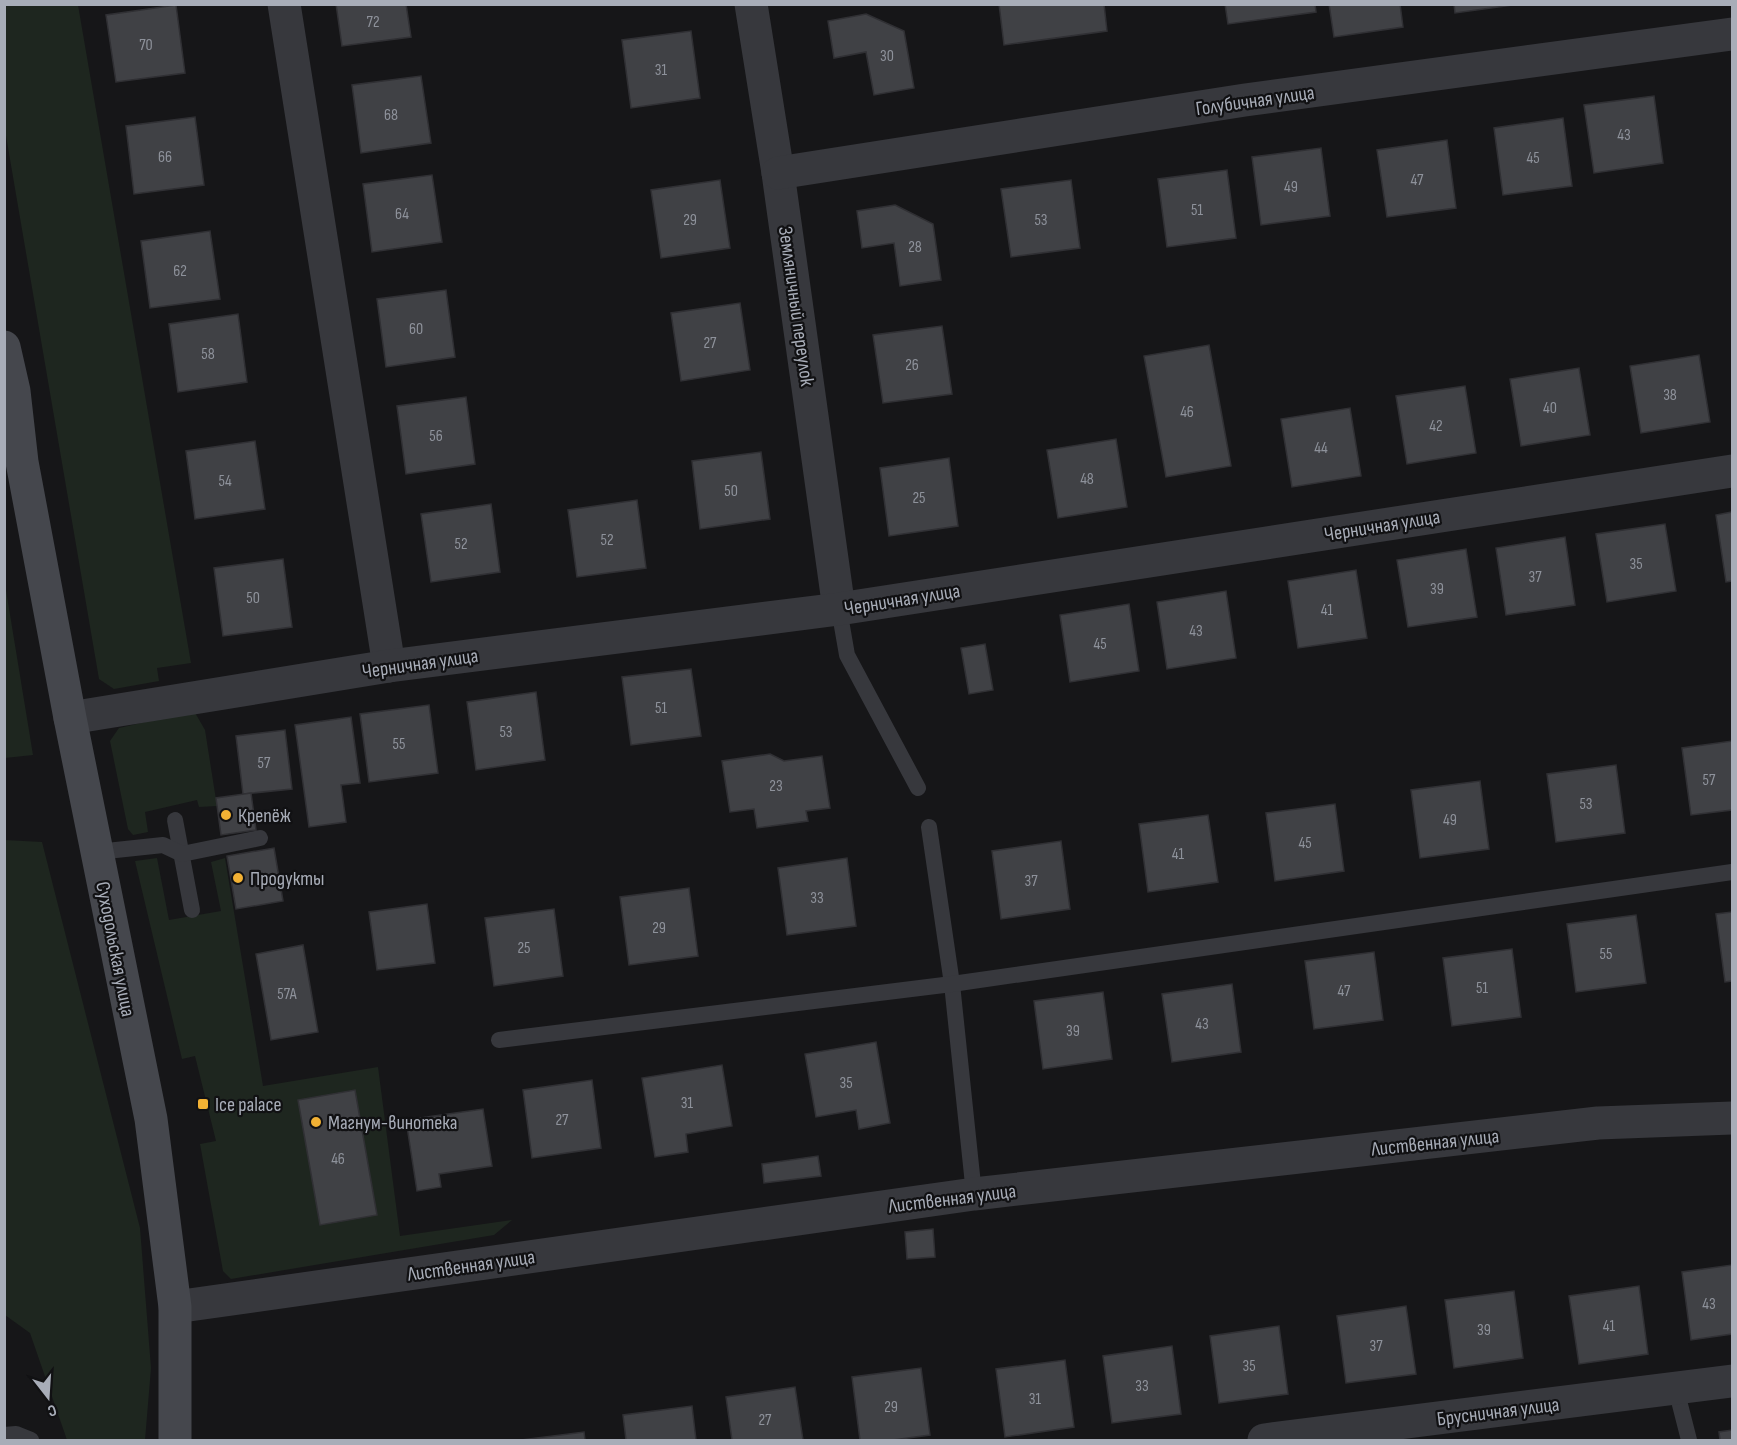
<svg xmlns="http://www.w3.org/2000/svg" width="1737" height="1445" font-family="'Sofia Sans Condensed',sans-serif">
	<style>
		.green { fill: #1e261f }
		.building { fill: #404145; stroke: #303034; stroke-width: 1.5 }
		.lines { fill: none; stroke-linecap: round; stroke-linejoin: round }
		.lane { stroke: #37383d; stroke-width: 16 }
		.street { stroke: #37383d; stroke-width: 33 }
		.secondary { stroke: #45474d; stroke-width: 33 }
		.poi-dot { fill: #f2b134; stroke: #111113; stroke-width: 2 }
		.labels { text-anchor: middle; stroke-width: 4.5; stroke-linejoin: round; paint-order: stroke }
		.number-label { font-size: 16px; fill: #8e929b }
		.street-label { font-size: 20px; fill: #a8adb8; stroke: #111113 }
		.poi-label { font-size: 20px; fill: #a8adb8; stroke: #111113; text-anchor: start }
	</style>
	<rect width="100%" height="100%" fill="#161618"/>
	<!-- green -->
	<g class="green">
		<polygon points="4,5 78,5 191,663 157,668 159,681 114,689 99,679 5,130"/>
		<polygon points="5,584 33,755 5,758 4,758"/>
		<polygon points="194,711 205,730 217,806 199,807 197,800 145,812 148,832 133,835 128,829 110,741 119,728"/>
		<polygon points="5,840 42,842 140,1228 151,1368 145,1440 67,1440 30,1333 5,1315"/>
		<polygon points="157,858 169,920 221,911 211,862 225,858 263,1086 378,1067 400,1236 512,1220 494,1235 231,1279 223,1271 200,1144 216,1141 195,1056 182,1059 135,861"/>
	</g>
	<!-- building -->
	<g class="building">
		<polygon points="336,4 406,4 411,37 342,46"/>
		<polygon points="999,4 1104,4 1107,31 1004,45"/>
		<polygon points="1225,4 1315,4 1316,12 1228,24"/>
		<polygon points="1329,4 1400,4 1403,27 1334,37"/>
		<polygon points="1454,4 1520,4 1455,13"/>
		<polygon points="176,5 185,73 116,82 106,15"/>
		<polygon points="866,14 904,31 914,88 874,95 866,52 834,58 828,21"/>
		<polygon points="691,31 700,98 631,108 622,40"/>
		<polygon points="421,76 431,143 361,153 352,85"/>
		<polygon points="1654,96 1663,163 1594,173 1584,105"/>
		<polygon points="195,117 204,185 134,194 126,126"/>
		<polygon points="1563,118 1572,186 1503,195 1494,128"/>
		<polygon points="1447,140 1456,208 1387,217 1377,150"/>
		<polygon points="1321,148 1330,216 1261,225 1252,157"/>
		<polygon points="1227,170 1236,238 1167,247 1158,179"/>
		<polygon points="432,175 442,242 372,252 363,184"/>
		<polygon points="720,180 730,248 661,258 651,190"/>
		<polygon points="1071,180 1080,248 1011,257 1001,189"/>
		<polygon points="895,205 933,224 941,280 900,286 894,243 862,248 857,211"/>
		<polygon points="210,231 220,299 150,308 141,241"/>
		<polygon points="446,290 455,357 386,367 377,299"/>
		<polygon points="740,303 750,370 681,381 671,313"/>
		<polygon points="238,314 247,382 178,392 169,324"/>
		<polygon points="942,326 952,394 883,403 873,335"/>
		<polygon points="1209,345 1231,466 1166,477 1144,356"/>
		<polygon points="1699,355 1710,422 1641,433 1630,366"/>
		<polygon points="1579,368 1590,435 1521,446 1510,379"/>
		<polygon points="1465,386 1476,453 1407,464 1396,396"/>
		<polygon points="466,397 475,464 406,474 397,406"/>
		<polygon points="1350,408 1361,476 1292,487 1281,419"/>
		<polygon points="1116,439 1127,507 1058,518 1047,450"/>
		<polygon points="255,441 265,509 195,519 186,451"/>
		<polygon points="761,452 770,519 700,529 692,461"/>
		<polygon points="949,458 958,526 889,536 880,468"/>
		<polygon points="637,500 646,568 577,577 568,510"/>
		<polygon points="491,504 500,572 431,582 421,514"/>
		<polygon points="1732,512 1732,581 1726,582 1716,515"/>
		<polygon points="1665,524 1676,591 1607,602 1596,534"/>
		<polygon points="1565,537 1575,605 1506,615 1496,548"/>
		<polygon points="1466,549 1477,617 1408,627 1397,560"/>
		<polygon points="283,559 292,627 223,636 214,568"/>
		<polygon points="1356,570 1367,638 1298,648 1288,581"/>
		<polygon points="1226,591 1236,658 1167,669 1157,602"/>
		<polygon points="1129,604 1139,671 1070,682 1060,615"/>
		<polygon points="985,644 993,690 969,694 961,648"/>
		<polygon points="691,669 701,736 631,745 622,677"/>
		<polygon points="536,692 545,760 476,770 467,702"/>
		<polygon points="429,705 438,773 369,782 360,714"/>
		<polygon points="351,717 360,783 341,785 346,822 309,827 295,725"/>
		<polygon points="285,730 292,789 243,794 236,736"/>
		<polygon points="1732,741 1732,810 1691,815 1682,748"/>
		<polygon points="770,754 784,761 822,756 830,808 806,811 808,821 757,828 754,809 730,812 722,761"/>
		<polygon points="1616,765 1625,833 1556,842 1547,774"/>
		<polygon points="1480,781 1489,849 1420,858 1411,790"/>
		<polygon points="251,793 256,830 221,835 216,798"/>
		<polygon points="1335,804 1344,871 1275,881 1266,813"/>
		<polygon points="1208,815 1218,882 1148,892 1139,824"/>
		<polygon points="1061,841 1070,909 1001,919 992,851"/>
		<polygon points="274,848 283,901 236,909 227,856"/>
		<polygon points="847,858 856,926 787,935 778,868"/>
		<polygon points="689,888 698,956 629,965 620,897"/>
		<polygon points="427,904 435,963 377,970 369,912"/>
		<polygon points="554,909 563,976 494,986 485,918"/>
		<polygon points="1732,912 1732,981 1725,982 1716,914"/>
		<polygon points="1636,915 1646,983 1576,992 1567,924"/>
		<polygon points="303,945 318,1032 271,1040 256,954"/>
		<polygon points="1512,949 1521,1017 1452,1026 1443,958"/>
		<polygon points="1374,952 1383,1020 1314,1029 1305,961"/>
		<polygon points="1232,984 1241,1052 1172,1062 1162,994"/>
		<polygon points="1103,992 1112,1059 1043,1069 1034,1001"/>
		<polygon points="876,1042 890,1123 859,1129 856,1110 816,1117 805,1054"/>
		<polygon points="722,1065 732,1126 686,1134 688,1152 655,1157 642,1078"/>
		<polygon points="592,1080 601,1148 532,1158 523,1090"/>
		<polygon points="355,1090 377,1215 320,1225 298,1100"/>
		<polygon points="483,1109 492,1166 439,1174 441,1187 417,1191 406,1120"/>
		<polygon points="818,1156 821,1176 764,1183 762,1164"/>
		<polygon points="933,1229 935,1257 907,1259 905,1232"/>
		<polygon points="1732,1265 1732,1334 1691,1340 1682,1272"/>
		<polygon points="1639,1286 1648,1354 1579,1364 1569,1296"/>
		<polygon points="1514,1291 1523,1358 1454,1368 1445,1300"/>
		<polygon points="1406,1306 1416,1374 1346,1383 1337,1316"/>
		<polygon points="1279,1326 1288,1394 1219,1403 1210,1336"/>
		<polygon points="1172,1346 1181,1414 1112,1423 1103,1356"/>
		<polygon points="1065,1360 1074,1427 1005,1437 996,1369"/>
		<polygon points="921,1368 930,1435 893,1440 860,1440 852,1377"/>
		<polygon points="795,1387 803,1440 732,1440 726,1397"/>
		<polygon points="692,1406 696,1440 626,1440 623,1415"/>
		<polygon points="1732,1430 1732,1440 1720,1440 1719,1432"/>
		<polygon points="584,1432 585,1440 521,1440"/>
	</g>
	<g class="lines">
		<!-- lane -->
		<g class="lane">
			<polyline points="839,609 847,655 918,788"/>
			<polyline points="175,820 192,910"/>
			<polyline points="929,827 952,984 974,1194"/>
			<polyline points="97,852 163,845 182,854 260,838"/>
			<polyline points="499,1040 952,984 1732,872"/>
			<polyline points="1676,1389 1689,1440"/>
			<polyline points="4,1435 16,1434 31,1440"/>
		</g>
		<!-- street -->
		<g class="street">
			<polyline points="284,4 389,666"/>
			<polyline points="751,4 778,173 839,609"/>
			<polyline points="778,173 1245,100 1732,34"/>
			<polyline points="70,718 389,666 839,609 1732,471"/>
			<polyline points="175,1307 974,1194 1598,1123 1732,1118"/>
			<polyline points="1264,1440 1732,1381"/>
		</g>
		<!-- secondary -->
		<polyline class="secondary" points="4,347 14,391 22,462 70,718 151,1119 175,1307 175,1440"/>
	</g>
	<!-- markers -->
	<g class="poi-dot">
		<circle cx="226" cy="815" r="6"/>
		<circle cx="238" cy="878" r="6"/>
		<rect x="197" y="1098" width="12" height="12" rx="3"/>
		<circle cx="316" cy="1122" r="6"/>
	</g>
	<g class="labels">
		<!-- number labels -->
		<g class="number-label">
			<text x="373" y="27">72</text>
			<text x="146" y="50">70</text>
			<text x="887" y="61">30</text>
			<text x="661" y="75">31</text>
			<text x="391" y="120">68</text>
			<text x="1624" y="140">43</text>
			<text x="165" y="162">66</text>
			<text x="1533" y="163">45</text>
			<text x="1417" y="185">47</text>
			<text x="1291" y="192">49</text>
			<text x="1197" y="215">51</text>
			<text x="402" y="219">64</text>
			<text x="690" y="225">29</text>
			<text x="1041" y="225">53</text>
			<text x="915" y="252">28</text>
			<text x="180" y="276">62</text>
			<text x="416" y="334">60</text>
			<text x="710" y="348">27</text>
			<text x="208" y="359">58</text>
			<text x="912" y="370">26</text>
			<text x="1670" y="400">38</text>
			<text x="1550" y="413">40</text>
			<text x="1187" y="417">46</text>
			<text x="1436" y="431">42</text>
			<text x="436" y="441">56</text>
			<text x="1321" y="453">44</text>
			<text x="1087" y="484">48</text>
			<text x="225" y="486">54</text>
			<text x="731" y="496">50</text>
			<text x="919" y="503">25</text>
			<text x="607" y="545">52</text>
			<text x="461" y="549">52</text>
			<text x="1636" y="569">35</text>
			<text x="1535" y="582">37</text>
			<text x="1437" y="594">39</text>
			<text x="253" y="603">50</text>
			<text x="1327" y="615">41</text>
			<text x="1196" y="636">43</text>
			<text x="1100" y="649">45</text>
			<text x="661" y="713">51</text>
			<text x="506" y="737">53</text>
			<text x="399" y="749">55</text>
			<text x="264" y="768">57</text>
			<text x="1709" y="785">57</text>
			<text x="776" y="791">23</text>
			<text x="1586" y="809">53</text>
			<text x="1450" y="825">49</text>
			<text x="1305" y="848">45</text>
			<text x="1178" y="859">41</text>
			<text x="1031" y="886">37</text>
			<text x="817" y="903">33</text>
			<text x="659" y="933">29</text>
			<text x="524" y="953">25</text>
			<text x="1606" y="959">55</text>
			<text x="1482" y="993">51</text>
			<text x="1344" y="996">47</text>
			<text x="287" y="999">57А</text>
			<text x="1202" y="1029">43</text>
			<text x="1073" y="1036">39</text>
			<text x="846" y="1088">35</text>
			<text x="687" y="1108">31</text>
			<text x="562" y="1125">27</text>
			<text x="338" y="1164">46</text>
			<text x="1709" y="1309">43</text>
			<text x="1609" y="1331">41</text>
			<text x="1484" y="1335">39</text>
			<text x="1376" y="1351">37</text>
			<text x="1249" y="1371">35</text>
			<text x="1142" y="1391">33</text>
			<text x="1035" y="1404">31</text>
			<text x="891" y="1412">29</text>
			<text x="765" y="1425">27</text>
		</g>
		<!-- street labels -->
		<g class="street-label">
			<text transform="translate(1255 100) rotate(-8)" y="7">Голубичная улица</text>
			<text transform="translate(797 306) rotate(82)" y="7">Земляничный переулок</text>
			<text transform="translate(1382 525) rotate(-9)" y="7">Черничная улица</text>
			<text transform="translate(902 599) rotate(-9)" y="7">Черничная улица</text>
			<text transform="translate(420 663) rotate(-8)" y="7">Черничная улица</text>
			<text transform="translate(116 949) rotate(79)" y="7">Суходольская улица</text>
			<text transform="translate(1435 1142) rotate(-6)" y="7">Лиственная улица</text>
			<text transform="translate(952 1198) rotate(-7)" y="7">Лиственная улица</text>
			<text transform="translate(471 1265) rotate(-8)" y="7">Лиственная улица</text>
			<text transform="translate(1498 1411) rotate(-7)" y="7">Брусничная улица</text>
		</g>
		<!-- poi labels -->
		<g class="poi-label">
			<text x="238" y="822">Крепёж</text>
			<text x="250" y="885">Продукты</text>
			<text x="215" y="1111">Ice palace</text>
			<text x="328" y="1129">Магнум-винотека</text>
		</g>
	</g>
	<!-- border -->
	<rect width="1737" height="1445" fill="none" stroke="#a8adb8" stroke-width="12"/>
	<!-- north arrow -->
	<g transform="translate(48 1397) rotate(163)" stroke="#111113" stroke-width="4.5" paint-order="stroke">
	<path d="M0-4.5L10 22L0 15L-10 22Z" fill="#a8adb8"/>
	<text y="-9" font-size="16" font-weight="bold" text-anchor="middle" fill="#a8adb8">С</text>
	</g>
</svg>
